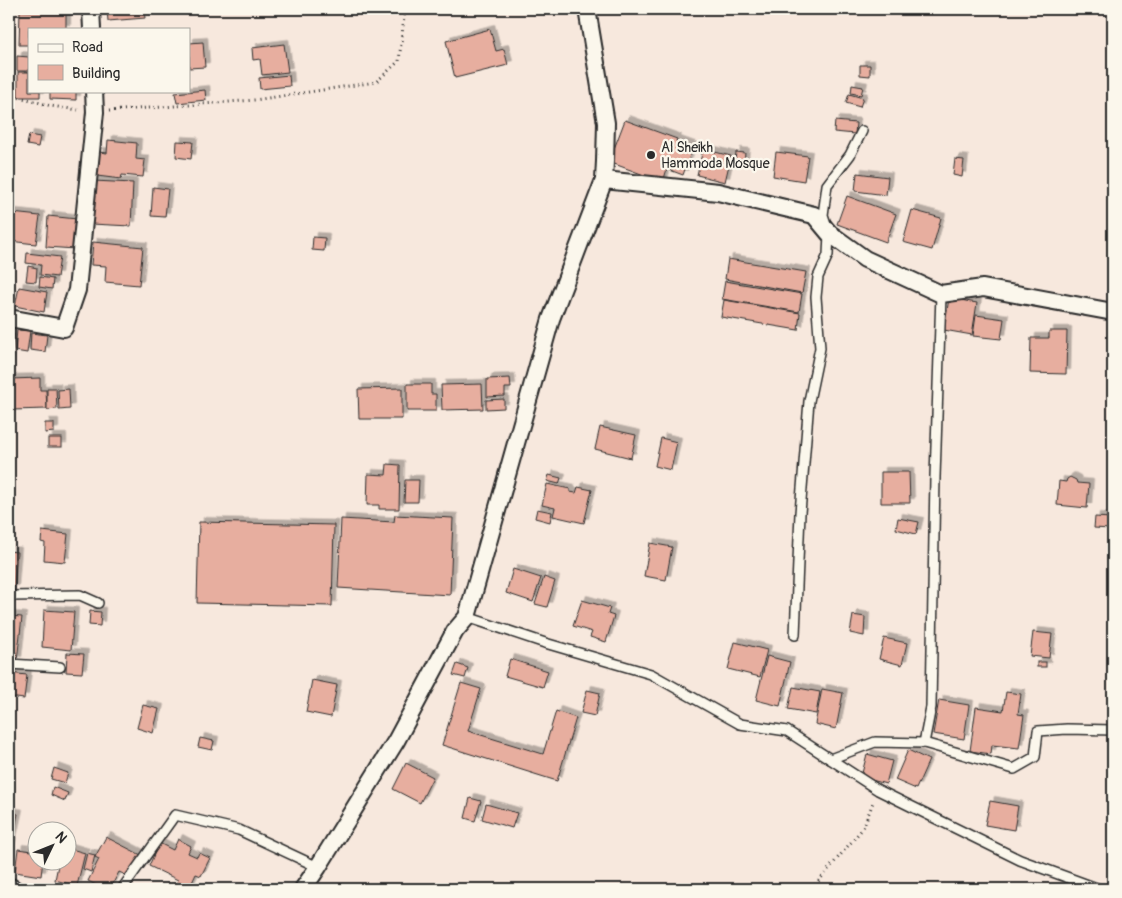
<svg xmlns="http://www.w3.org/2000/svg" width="1122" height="898" font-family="Pangolin,sans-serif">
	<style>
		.building { fill: #e7ae9f; stroke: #2b2b2b; filter: url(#shadow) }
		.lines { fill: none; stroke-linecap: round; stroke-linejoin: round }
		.service-casing { stroke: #2b2b2b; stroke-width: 12 }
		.minor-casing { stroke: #2b2b2b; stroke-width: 20 }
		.path { stroke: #2b2b2b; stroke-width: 3; stroke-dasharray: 1 4; stroke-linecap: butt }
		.service { stroke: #fbf7ec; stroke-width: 9 }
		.minor { stroke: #fbf7ec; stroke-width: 16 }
		.poi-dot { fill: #2b2b2b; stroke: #fbf7ec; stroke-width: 2 }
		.labels { text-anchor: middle; stroke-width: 4.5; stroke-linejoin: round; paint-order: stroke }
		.poi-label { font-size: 14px; fill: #2b2b2b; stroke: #fbf7ec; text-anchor: start }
	</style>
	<defs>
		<filter id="shadow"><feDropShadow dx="4.5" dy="-4.5" stdDeviation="0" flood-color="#0004"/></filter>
	</defs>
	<rect width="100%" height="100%" fill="#f7e8dd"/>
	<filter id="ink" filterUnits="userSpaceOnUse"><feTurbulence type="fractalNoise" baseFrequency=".02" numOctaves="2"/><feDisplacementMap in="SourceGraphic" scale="10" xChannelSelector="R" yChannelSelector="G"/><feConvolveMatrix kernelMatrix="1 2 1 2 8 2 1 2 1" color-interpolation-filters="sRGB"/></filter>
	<g filter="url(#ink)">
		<!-- building -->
		<g class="building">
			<polygon points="107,9 144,9 145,18 108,21"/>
			<polygon points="20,11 66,13 66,29 29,29 29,45 19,45"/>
			<polygon points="490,29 496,51 504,49 508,65 455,78 446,41"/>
			<polygon points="203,42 205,67 189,68 189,43"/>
			<polygon points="284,44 288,72 262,75 260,59 253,60 252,48"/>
			<polygon points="17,56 29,57 29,71 17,71"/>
			<polygon points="860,65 870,65 870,76 860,75"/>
			<polygon points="18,72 29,72 29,91 40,91 40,97 18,97"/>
			<polygon points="289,75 290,86 260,89 259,78"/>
			<polygon points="852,85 863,87 861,95 851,93"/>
			<polygon points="205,90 206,100 177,103 175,93"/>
			<polygon points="50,91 76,91 76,100 50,99"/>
			<polygon points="849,94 863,98 860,107 846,103"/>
			<polygon points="625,120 677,139 676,141 693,147 683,175 667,169 663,182 609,162"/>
			<polygon points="835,121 856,123 855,134 834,132"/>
			<polygon points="29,135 40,137 38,147 27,145"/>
			<polygon points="108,140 137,143 136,159 145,160 143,177 122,175 121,179 97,176 99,152 107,153"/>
			<polygon points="177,141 193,142 191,159 176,157"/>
			<polygon points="703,149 731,156 725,182 697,175"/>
			<polygon points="736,152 745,153 744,163 735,161"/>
			<polygon points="776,152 808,156 804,181 773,176"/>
			<polygon points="955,159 964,160 962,177 953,175"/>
			<polygon points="857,173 888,177 886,195 855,191"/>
			<polygon points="94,181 133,183 131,226 91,224"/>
			<polygon points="153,187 168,189 165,217 151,216"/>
			<polygon points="847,196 896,214 886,242 837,224"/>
			<polygon points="912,210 941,218 932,250 903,242"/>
			<polygon points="12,213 40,216 36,244 9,241"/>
			<polygon points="48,216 77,219 75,249 46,247"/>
			<polygon points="313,237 325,238 324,251 312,250"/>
			<polygon points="93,242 143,247 139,285 105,282 106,266 91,265"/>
			<polygon points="27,253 60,257 57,277 40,275 41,265 26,263"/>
			<polygon points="728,259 806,272 802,293 725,279"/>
			<polygon points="28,266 37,268 36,282 26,281"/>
			<polygon points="40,277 53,279 52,289 39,287"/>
			<polygon points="725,281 802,294 799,312 722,299"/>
			<polygon points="19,287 47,292 44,312 15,306"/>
			<polygon points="949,298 977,303 972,335 944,330"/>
			<polygon points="724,300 800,313 798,330 721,317"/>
			<polygon points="976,315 1004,319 1001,339 973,336"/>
			<polygon points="17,330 30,331 27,353 15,351"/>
			<polygon points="1049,331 1067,331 1066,374 1030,373 1031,338 1049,338"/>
			<polygon points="31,333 47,335 45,352 30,350"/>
			<polygon points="9,334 14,334 9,369"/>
			<polygon points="40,378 40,390 46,390 47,409 12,410 10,379"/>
			<polygon points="510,378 511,388 505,388 505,396 487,397 487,379"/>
			<polygon points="407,384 431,384 431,394 436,394 436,411 407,411"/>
			<polygon points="482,384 483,409 442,410 441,385"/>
			<polygon points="47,388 56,388 57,409 47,410"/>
			<polygon points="402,388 402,419 359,419 358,389"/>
			<polygon points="69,389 70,409 59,410 58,390"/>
			<polygon points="504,399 504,408 486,409 486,400"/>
			<polygon points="45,423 54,423 54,432 45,433"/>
			<polygon points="600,427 636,435 631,458 595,449"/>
			<rect x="48" y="438" width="14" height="9"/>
			<polygon points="661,438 677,442 671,470 655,466"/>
			<polygon points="387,464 400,465 399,509 379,509 379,505 367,505 368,474 386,475"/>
			<polygon points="881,472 909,472 910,503 881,503"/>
			<polygon points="549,475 561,478 559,484 547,481"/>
			<polygon points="1070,477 1076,480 1077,483 1089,484 1087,508 1057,505 1059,481 1066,482 1067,479"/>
			<polygon points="405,480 419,480 418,502 404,502"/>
			<polygon points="547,484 570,489 570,492 576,493 578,487 592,490 584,523 553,516 555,508 542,505"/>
			<polygon points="537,509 552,512 550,522 535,518"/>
			<polygon points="395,515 453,518 450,595 338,588 341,519 394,522"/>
			<polygon points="1095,517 1111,518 1110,529 1094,528"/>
			<polygon points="898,518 919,522 916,534 896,529"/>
			<polygon points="199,522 334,525 332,606 197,603"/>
			<polygon points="42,531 68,534 65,562 44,560 45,543 41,542"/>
			<polygon points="650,543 672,547 666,580 644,576"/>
			<polygon points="9,551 17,552 14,590 9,589"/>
			<polygon points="513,569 541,578 533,602 506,593"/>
			<polygon points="544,577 555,581 547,607 535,604"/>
			<polygon points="582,600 610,608 608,614 614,616 606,642 590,637 592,632 573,626"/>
			<polygon points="44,610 74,612 71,650 42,647"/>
			<polygon points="90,611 101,612 100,626 89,625"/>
			<polygon points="853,615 865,617 864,636 850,633"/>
			<polygon points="9,616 22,617 17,661 9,660"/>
			<polygon points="1033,632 1052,634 1049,658 1030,656"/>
			<polygon points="884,638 907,643 902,665 879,659"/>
			<polygon points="735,642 767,650 760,677 728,669"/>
			<polygon points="67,653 84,654 82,673 66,672"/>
			<polygon points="767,656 790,662 780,706 756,700"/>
			<polygon points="510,659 548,671 543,687 505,676"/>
			<rect x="1037" y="662" width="9" height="5"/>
			<polygon points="457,664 468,668 465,678 453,675"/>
			<polygon points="9,673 27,675 24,699 9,697"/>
			<polygon points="312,680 337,685 331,717 306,712"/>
			<polygon points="461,683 481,689 468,731 543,754 556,711 576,718 557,781 442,745"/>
			<polygon points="793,687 820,692 816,714 788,709"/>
			<polygon points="822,689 843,693 836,729 815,724"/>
			<polygon points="587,690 600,693 595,716 581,713"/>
			<polygon points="1006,692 1021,694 1018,714 1024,715 1019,748 992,745 991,754 970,751 976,707 1003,711"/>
			<polygon points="939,700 969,705 964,739 933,734"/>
			<polygon points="143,705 159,709 153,733 137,728"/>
			<polygon points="200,738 214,741 212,750 198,747"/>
			<polygon points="908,750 929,760 916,789 895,780"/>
			<polygon points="867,754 892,761 886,784 861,777"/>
			<polygon points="406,763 433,777 420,803 393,789"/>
			<polygon points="54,768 68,773 65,783 51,779"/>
			<polygon points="53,787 68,793 65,801 51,795"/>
			<polygon points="470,798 481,801 475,821 465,818"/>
			<polygon points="990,801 1018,806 1014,830 985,825"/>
			<polygon points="486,804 517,813 512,828 482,819"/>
			<polygon points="9,812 18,814 10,850 9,850"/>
			<polygon points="34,837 38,837 38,860 43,860 41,876 15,872 18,849 32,851"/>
			<polygon points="106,837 141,855 130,877 119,872 110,889 104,889 88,881 99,859 95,857"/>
			<polygon points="178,839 191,846 188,853 197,857 199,853 210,858 201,876 196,874 189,889 181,889 175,886 178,880 149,866 159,843 173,850"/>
			<polygon points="68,848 85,853 77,886 55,880 59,860 68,860"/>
			<polygon points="87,853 95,855 91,872 83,869"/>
		</g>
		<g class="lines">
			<!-- service casing -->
			<g class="service-casing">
				<g id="service">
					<polyline points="9,596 80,595 98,603"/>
					<polyline points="467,617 545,643 651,674 740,724 787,731 878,790 1020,860 1099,889"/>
					<polyline points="795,635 800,513 809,401 820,348 816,297 818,277 828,255 829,233 823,215 827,185 850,155 862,131"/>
					<polyline points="9,664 60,667"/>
					<polyline points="924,743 931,707 935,477 941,294"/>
					<polyline points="830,759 875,742 924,743 1014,769 1035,757 1038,731 1067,729 1113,730"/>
					<polyline points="122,889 175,815 239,830 318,867"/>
				</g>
			</g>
			<!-- minor casing -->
			<g class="minor-casing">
				<g id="minor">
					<polyline points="91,9 92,29"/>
					<polyline points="604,180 718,192 814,215 829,233 865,259 941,294 983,288 1113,312"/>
					<polyline points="9,318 64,328 77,290 95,112 94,91"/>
					<polyline points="9,886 14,889"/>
					<polyline points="303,889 318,867 396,741 455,631 467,617 551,319 604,180 605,161 606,123 587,9"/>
				</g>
			</g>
			<!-- path -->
			<g class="path">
				<polyline points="9,96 27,99 51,106 78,110"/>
				<polyline points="109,111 255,100 376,82 399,61 405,9"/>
				<polyline points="812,889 863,828 874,800"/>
			</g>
			<!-- service -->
			<use href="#service" class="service"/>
			<!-- minor -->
			<use href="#minor" class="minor"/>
		</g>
	</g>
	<!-- markers -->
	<circle class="poi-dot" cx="651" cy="155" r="5"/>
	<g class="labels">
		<!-- poi labels -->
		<g class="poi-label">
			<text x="661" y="152">Al Sheikh<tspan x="661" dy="16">Hammoda Mosque</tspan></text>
		</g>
	</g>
	<!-- margin -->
	<rect width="1122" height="898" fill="none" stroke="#fbf7ec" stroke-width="30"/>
	<rect x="15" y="15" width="1092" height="868" fill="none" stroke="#2b2b2b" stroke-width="2" filter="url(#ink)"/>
	<!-- legend -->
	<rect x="28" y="28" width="162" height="65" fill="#fbf7ec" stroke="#a8a59f"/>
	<rect x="38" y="44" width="25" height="8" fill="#fbf7ec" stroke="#a8a59f"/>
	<text x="72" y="52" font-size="15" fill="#2b2b2b">Road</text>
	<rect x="38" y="65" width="25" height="15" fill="#e7ae9f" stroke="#a8a59f"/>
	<text x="72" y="78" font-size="15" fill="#2b2b2b">Building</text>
	<!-- north arrow -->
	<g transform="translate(52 846) rotate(47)"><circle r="24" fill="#fbf7ec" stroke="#a8a59f"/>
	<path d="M0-4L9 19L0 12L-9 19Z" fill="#2b2b2b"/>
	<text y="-8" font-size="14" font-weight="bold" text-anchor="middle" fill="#2b2b2b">N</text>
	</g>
</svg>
